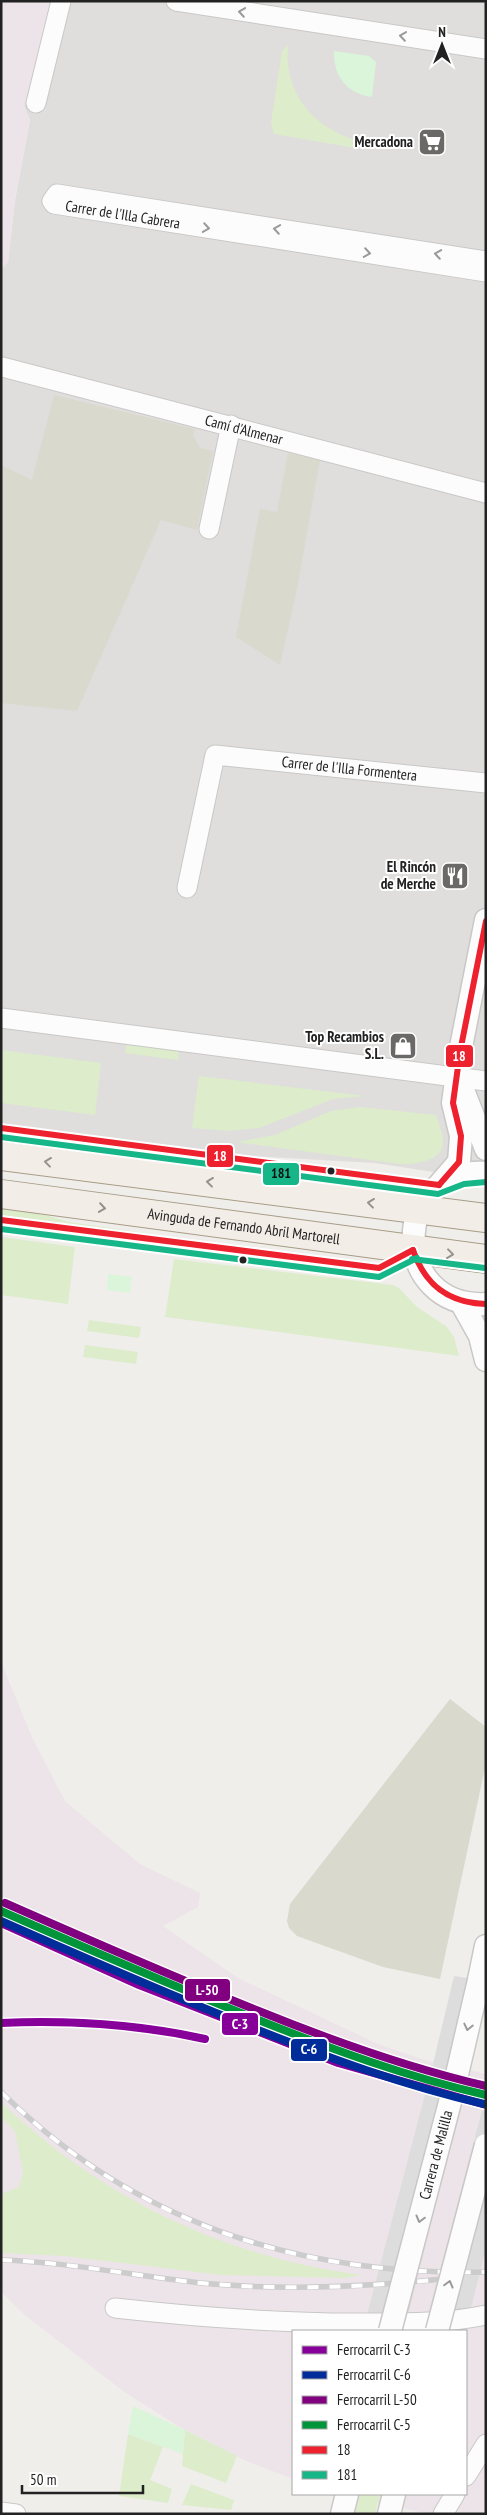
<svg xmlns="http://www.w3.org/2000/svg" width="487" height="2515" font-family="'PT Sans Narrow',sans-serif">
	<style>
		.residential { fill: #dfdedc }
		.industrial { fill: #ede4e9 }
		.construction { fill: #d9d9cd }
		.grass { fill: #ddeccb }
		.park { fill: #daf5da }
		.pier { fill: #dedddd }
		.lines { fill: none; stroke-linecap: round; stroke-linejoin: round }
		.minor-casing { stroke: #c9c8c7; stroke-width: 21 }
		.tertiary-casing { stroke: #c9c8c7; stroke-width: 25 }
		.primary-casing { stroke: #a79c86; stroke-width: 30 }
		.minor { stroke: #fdfcfc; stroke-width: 19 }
		.tertiary { stroke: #fdfcfc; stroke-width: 22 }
		.primary { stroke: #f3ede7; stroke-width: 28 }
		.rail-casing { stroke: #ccc; stroke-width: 5.5 }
		.rail { stroke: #fff; stroke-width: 4; stroke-dasharray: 11; stroke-linecap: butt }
		.tertiary-bridge-casing { stroke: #c9c8c7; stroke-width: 25; stroke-linecap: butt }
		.tertiary-bridge { stroke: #fdfcfc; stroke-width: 22 }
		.bus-1-casing { stroke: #fff; stroke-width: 10 }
		.bus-2-casing { stroke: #fff; stroke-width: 10 }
		.bus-1 { stroke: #ed222e; stroke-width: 6 }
		.bus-2 { stroke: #17b689; stroke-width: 6 }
		.rail-1-casing { stroke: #fff; stroke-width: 11 }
		.rail-2-casing { stroke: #fff; stroke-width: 11 }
		.rail-3-casing { stroke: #fff; stroke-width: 11 }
		.rail-4-casing { stroke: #fff; stroke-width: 11 }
		.rail-1 { stroke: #870099; stroke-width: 8 }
		.rail-2 { stroke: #002d9a; stroke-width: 8 }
		.rail-3 { stroke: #800080; stroke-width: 8 }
		.rail-4 { stroke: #00953b; stroke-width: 8 }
		.oneway { stroke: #9a9a9a }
		.oneway2 { stroke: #95928e }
		.bus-dot { fill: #222; stroke: #fff; stroke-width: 2 }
		.labels { text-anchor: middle; stroke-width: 4; stroke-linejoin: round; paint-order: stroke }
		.poi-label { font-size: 15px; font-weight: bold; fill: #222; stroke: #fff; text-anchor: end }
		.street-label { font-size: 15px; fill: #222; stroke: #fff }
		.line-badge { stroke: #fff; stroke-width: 2 }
		.badge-label { font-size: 14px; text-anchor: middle; font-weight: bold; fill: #fff }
		.pale-badge-label { font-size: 14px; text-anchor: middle; font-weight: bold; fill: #111 }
	</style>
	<rect width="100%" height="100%" fill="#f0eeeb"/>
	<!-- residential -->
	<polygon class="residential" points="53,1 486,1 486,1180 375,1163 109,1148 1,1134 1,269 8,262 15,200 30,120 24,106"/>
	<!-- industrial -->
	<g class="industrial">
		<polygon points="1,1 53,1 24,106 30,120 15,200 8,262 1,269"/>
		<polygon points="1,1662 32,1737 65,1801 140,1864 200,1893 198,1907 163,1926 238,1978 378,2044 422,2059 486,2074 486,2514 429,2514 336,2494 466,2494 466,2331 293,2331 293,2479 246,2461 178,2426 123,2391 26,2316 1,2292"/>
	</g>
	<!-- construction -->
	<g class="construction">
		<polygon points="54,395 195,429 193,435 200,448 213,451 197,530 161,520 77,711 1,703 1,465 32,480"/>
		<polygon points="288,453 320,460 297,589 280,665 236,637 260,509 277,512"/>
		<polygon points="450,1699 486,1727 486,1763 440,1979 383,1967 297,1936 289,1928 287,1921 290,1904"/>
	</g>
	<!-- grass -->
	<g class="grass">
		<path d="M288,45C283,95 316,131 363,142L355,148L274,134L271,123L282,51Z"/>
		<polygon points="127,1042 179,1049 178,1060 125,1053"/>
		<polygon points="1,1050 101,1063 95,1115 1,1103"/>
		<polygon points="199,1076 365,1096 333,1099 259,1128 229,1131 192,1128"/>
		<path d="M360,1107L436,1115C439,1124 443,1134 443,1143C443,1161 413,1165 400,1164L236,1142L275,1135L331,1111Z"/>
		<polygon points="1,1134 379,1183 381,1192 1,1142"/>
		<polygon points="1,1208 42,1214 69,1222 152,1234 148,1236 1,1217"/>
		<polygon points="2,1237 75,1247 68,1304 1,1295"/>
		<polygon points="174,1259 393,1285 399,1288 417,1307 446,1326 454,1337 459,1356 165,1317"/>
		<polygon points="89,1320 141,1327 139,1338 87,1331"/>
		<polygon points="85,1345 138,1352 136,1364 83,1357"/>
		<path d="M1,2102C101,2198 224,2257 361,2275L345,2278L221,2275L65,2256L1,2253V2194L19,2187L23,2172L15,2131L1,2117Z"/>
		<polygon points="185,2430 237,2456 226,2483 182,2466"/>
		<polygon points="128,2434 163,2447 150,2480 172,2489 168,2503 119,2496"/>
		<polygon points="191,2484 234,2500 231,2510 182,2505"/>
		<polygon points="360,2494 380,2494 375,2514 355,2514"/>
	</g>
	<!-- park -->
	<g class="park">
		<path d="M334,51L369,56L376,62L372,97C347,94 333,76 334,51Z"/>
		<polygon points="108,1274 132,1277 130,1293 107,1290"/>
		<polygon points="133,2406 185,2430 183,2454 128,2434"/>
	</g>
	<!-- pier -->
	<g class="pier">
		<polygon points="454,1976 486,1981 486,2002 404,2331 363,2330 432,2068"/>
		<polygon points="486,2095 486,2249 465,2331 424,2331"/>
	</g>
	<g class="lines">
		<!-- minor casing -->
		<g class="minor-casing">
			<g id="minor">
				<polyline points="176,1 486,49"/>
				<polyline points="36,103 61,1"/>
				<path id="s1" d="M486,261L57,194L52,201L54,204L486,272"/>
				<path id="s2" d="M2,367L486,493"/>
				<polyline points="209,529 231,425"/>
				<path id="s3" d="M187,888L215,755L486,783"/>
				<polyline points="1,1018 486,1081"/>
				<path d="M115,2308C196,2317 276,2323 357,2323C401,2323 443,2324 486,2315"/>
				<polyline points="466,2476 486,2444"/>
				<polyline points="1,2512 16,2514"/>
				<polyline points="443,2514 455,2494"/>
			</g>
		</g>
		<!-- tertiary casing -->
		<g class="tertiary-casing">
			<g id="tertiary">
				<polyline points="461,1085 486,1149"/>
				<path d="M486,1173C389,1168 390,1309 486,1304"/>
				<polyline points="439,1185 459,1162 461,1136 453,1103 460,1052 486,920"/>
				<polyline points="461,1302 480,1336 486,1360"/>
				<polyline points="479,1980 486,1946"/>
				<polyline points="342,2514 347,2494"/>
				<polyline points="389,2514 394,2494"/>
			</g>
		</g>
		<!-- primary casing -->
		<g class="primary-casing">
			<g id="primary">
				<polyline points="1,1156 486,1218"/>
				<path id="s4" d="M1,1194L486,1259"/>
			</g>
		</g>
		<!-- minor -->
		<use href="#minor" class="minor"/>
		<!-- tertiary -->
		<use href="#tertiary" class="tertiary"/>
		<!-- primary -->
		<use href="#primary" class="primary"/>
		<!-- rail casing -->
		<g class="rail-casing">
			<g id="rail">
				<path d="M1,2092C135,2224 300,2276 486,2272"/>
				<path d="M1,2260C69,2262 134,2276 201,2283C285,2291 368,2287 452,2278"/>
			</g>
		</g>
		<!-- rail -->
		<use href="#rail" class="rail"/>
		<!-- tertiary-bridge casing -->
		<g class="tertiary-bridge-casing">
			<g id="tertiary-bridge">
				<path id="s5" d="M390,2331L455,2083L479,1980"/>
				<polyline points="437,2331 486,2145"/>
			</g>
		</g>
		<!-- tertiary-bridge -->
		<use href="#tertiary-bridge" class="tertiary-bridge"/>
		<!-- bus-1 casing -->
		<g class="bus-1-casing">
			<g id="bus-1">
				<polyline points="1,1128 439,1185"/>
				<polyline points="439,1185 459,1162 461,1136 453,1103 460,1052 486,921"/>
				<polyline points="1,1220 379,1268 413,1250"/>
				<path d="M413,1250C425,1285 448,1303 486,1304"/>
			</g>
		</g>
		<!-- bus-2 casing -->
		<g class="bus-2-casing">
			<g id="bus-2">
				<polyline points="1,1137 438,1194 464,1184 486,1182"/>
				<polyline points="1,1229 379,1277 417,1258"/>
				<polyline points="412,1259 485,1268"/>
			</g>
		</g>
		<!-- bus-1 -->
		<use href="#bus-1" class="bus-1"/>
		<!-- bus-2 -->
		<use href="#bus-2" class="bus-2"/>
		<!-- rail-1 casing -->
		<g class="rail-1-casing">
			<g id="rail-1">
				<polyline points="1,1923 139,1985 338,2063 486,2105"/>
				<path d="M1,2023C70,2020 137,2024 205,2039"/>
			</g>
		</g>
		<!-- rail-2 casing -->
		<g class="rail-2-casing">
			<path id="rail-2" d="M1,1921C85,1958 168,1994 253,2028C329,2058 405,2086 484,2104"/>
		</g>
		<!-- rail-3 casing -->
		<g class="rail-3-casing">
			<path id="rail-3" d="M5,1903C89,1940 173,1977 259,2011C333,2041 408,2068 486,2086"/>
		</g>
		<!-- rail-4 casing -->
		<g class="rail-4-casing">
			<path id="rail-4" d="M1,1911C86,1948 170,1985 256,2019C331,2049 407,2077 486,2095"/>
		</g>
		<!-- rail-1 -->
		<use href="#rail-1" class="rail-1"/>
		<!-- rail-2 -->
		<use href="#rail-2" class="rail-2"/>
		<!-- rail-3 -->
		<use href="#rail-3" class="rail-3"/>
		<!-- rail-4 -->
		<use href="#rail-4" class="rail-4"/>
	</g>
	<!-- one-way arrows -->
	<defs><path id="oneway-chevron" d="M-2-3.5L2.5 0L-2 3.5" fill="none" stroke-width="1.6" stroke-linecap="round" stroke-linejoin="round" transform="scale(1.25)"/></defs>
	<g class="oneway">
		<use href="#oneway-chevron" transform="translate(242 12) rotate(-171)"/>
		<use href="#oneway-chevron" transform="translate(403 36) rotate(-172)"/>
		<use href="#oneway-chevron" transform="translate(206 228) rotate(9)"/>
		<use href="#oneway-chevron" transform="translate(277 229) rotate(-171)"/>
		<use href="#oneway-chevron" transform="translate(367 253) rotate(9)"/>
		<use href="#oneway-chevron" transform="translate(438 254) rotate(-171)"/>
		<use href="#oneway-chevron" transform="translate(468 2027) rotate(103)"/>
		<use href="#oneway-chevron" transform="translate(420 2219) rotate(105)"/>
		<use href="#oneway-chevron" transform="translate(449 2284) rotate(-75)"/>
	</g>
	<g class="oneway2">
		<use href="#oneway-chevron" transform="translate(48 1162) rotate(-173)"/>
		<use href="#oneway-chevron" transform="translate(210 1182) rotate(-173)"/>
		<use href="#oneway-chevron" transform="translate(371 1203) rotate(-173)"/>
		<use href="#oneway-chevron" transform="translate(102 1208) rotate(8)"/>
		<use href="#oneway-chevron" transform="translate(450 1254) rotate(7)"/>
	</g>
	<!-- icons -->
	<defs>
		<g id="supermarket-square" transform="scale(1.4375)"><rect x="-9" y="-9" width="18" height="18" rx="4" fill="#6a6968" stroke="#fff"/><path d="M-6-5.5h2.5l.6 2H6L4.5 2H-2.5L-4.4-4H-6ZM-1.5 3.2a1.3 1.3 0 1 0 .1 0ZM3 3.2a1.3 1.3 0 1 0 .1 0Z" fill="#fff"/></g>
		<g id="restaurant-square" transform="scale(1.4375)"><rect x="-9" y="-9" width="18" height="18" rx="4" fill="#6a6968" stroke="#fff"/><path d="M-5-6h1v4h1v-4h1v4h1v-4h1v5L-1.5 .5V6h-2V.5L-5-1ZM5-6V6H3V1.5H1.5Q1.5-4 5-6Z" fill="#fff"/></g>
		<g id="shop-square" transform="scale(1.4375)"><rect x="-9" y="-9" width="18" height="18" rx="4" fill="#6a6968" stroke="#fff"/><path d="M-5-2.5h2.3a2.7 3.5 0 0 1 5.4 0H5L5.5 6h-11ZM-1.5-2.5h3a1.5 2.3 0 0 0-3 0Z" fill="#fff"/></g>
	</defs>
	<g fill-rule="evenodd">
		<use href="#supermarket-square" x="432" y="142"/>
		<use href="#restaurant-square" x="455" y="876"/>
		<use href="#shop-square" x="403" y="1046"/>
	</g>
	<!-- markers -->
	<g class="bus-dot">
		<circle cx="331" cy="1171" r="4.5"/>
		<circle cx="243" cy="1260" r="4.5"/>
	</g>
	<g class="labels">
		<!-- poi labels -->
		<g class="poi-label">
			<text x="413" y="147">Mercadona</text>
			<text x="436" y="872">El Rincón<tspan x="436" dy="17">de Merche</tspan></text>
			<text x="384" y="1042">Top Recambios<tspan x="384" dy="17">S.L.</tspan></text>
		</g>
		<!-- street labels -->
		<g class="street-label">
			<text dy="5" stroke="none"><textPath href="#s1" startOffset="516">Carrer de l'Illa Cabrera</textPath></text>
			<text dy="5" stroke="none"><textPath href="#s2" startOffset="250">Camí d'Almenar</textPath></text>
			<text dy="5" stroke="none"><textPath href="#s3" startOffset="271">Carrer de l'Illa Formentera</textPath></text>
			<text dy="5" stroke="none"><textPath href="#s4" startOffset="245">Avinguda de Fernando Abril Martorell</textPath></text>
			<text dy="5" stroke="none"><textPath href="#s5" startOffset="182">Carrera de Malilla</textPath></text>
		</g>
	</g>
	<g class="line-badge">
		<rect x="445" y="1044" width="29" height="24" rx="5" fill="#ed222e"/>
		<rect x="206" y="1144" width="28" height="24" rx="5" fill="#ed222e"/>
		<rect x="262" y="1162" width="38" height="24" rx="5" fill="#17b689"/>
		<rect x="184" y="1978" width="47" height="24" rx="5" fill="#800080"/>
		<rect x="221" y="2012" width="38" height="24" rx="5" fill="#870099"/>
		<rect x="290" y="2038" width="38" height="24" rx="5" fill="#002d9a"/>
	</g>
	<g class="badge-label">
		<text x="459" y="1061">18</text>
		<text x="220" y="1161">18</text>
		<text x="207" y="1995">L-50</text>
		<text x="240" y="2029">C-3</text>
		<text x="309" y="2054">C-6</text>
	</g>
	<g class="pale-badge-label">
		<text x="281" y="1178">181</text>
	</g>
	<!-- border -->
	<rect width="487" height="2515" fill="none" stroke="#222222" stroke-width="5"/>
	<!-- legend -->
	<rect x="292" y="2330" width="175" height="165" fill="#ffffff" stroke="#a7a7a7"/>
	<rect x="302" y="2346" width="25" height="8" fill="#870099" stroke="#a7a7a7"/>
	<text x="337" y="2355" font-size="15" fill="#222222">Ferrocarril C-3</text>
	<rect x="302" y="2371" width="25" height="8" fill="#002d9a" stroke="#a7a7a7"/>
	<text x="337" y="2380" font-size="15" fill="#222222">Ferrocarril C-6</text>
	<rect x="302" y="2396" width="25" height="8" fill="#800080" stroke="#a7a7a7"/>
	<text x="337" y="2405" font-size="15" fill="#222222">Ferrocarril L-50</text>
	<rect x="302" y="2421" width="25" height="8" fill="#00953b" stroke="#a7a7a7"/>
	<text x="337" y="2430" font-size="15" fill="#222222">Ferrocarril C-5</text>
	<rect x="302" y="2446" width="25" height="8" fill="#ed222e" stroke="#a7a7a7"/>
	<text x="337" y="2455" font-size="15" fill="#222222">18</text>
	<rect x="302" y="2471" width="25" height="8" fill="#17b689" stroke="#a7a7a7"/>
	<text x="337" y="2480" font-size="15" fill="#222222">181</text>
	<!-- north arrow -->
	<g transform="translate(442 45)" stroke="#ffffff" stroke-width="4" paint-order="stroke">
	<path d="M0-4L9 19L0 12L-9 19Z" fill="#222222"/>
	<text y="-8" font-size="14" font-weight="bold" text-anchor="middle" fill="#222222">N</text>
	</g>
	<!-- scale -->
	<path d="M22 2485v8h121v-8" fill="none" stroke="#222222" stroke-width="2.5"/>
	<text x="30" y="2485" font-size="15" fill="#222222" stroke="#ffffff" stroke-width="4" paint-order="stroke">50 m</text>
</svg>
